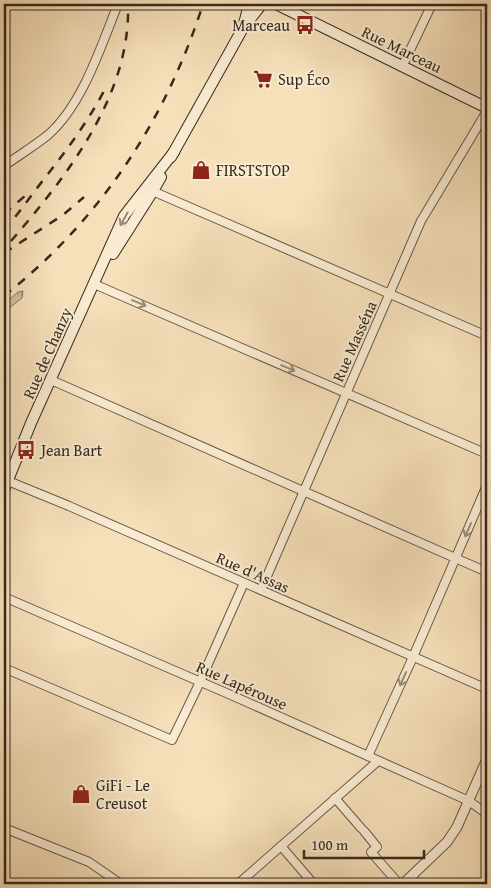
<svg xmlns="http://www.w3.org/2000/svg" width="491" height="888" font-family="'Gentium Book Plus',serif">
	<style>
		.grass { fill: url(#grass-tufts); stroke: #867560 }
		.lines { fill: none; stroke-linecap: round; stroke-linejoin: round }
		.minor-casing { stroke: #675746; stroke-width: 10 }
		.tertiary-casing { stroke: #675746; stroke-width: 11 }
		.secondary-casing { stroke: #37291f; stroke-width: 12 }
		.minor { stroke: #f9ebd2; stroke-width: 8 }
		.tertiary { stroke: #f9ebd2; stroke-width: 9 }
		.secondary { stroke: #f9ebd2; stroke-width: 10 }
		.rail { stroke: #37291f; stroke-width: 2.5; stroke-dasharray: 9 9; stroke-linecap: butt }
		.oneway { stroke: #988a78 }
		.labels { text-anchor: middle; stroke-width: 4; stroke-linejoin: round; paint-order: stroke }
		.poi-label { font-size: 16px; fill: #37291f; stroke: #f9ebd2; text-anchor: start }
		.street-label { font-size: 16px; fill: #37291f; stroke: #f9ebd2 }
	</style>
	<defs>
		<pattern id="grass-tufts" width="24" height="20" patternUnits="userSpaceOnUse" patternTransform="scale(1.25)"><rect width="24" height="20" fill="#d6c1a0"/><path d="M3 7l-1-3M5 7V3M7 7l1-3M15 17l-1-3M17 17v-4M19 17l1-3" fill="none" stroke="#b8a689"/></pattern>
	</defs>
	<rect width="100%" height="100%" fill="#f6e0ba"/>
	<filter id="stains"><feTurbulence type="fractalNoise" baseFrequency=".004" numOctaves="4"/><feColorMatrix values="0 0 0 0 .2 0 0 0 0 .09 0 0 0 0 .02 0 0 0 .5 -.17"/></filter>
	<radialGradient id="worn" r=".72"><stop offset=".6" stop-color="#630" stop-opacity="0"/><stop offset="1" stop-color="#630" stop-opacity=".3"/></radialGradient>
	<!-- grass -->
	<polygon class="grass" points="23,291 22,298 4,312 4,304 18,292"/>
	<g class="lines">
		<!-- minor casing -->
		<g class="minor-casing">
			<g id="minor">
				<polyline points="402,67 432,4"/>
				<path d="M4,166C18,156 34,146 48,135C83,104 101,46 118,4"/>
				<polyline points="150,190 487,336"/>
				<polyline points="94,284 487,454"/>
				<polyline points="51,380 487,572"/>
				<polyline points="8,481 69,506 487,689"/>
				<polyline points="261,590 421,221 487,111"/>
				<polyline points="4,597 231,695 469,801 487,814"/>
				<polyline points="4,668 172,740 200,682 244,583"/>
				<polyline points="368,756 413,657 487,485"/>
				<polyline points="335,798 361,828"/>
				<polyline points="4,828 89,862 121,884"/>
				<polyline points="364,831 377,847 371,852 399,884"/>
				<polyline points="281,846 312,882"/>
				<polyline points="238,884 378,761"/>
			</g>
		</g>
		<!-- tertiary casing -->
		<g class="tertiary-casing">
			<polyline id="tertiary" points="403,884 447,842 457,827 487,759"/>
		</g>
		<!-- secondary casing -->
		<g class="secondary-casing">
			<g id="secondary">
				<polyline points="276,4 487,108"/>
				<polyline points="244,24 249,4"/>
				<polyline points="171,157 243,28 262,4"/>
				<polyline points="113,254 153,191 161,177"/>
				<polyline points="4,490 31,423 124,216 174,152"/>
			</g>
		</g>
		<!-- minor -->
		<use href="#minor" class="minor"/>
		<!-- tertiary -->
		<use href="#tertiary" class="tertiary"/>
		<!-- secondary -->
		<use href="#secondary" class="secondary"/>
		<!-- rail -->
		<g class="rail">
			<polyline points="4,214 26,195"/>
			<path d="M4,231C18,214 30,197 44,179C66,151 87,123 104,91"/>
			<path d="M11,241C67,176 131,95 128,4"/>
			<polyline points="4,253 63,215 84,197"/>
			<path d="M4,296C100,220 166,120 203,4"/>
		</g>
	</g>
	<!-- one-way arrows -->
	<defs><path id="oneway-shaft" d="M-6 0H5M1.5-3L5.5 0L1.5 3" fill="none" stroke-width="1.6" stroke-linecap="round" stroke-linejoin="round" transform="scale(1.25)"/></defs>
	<g class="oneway">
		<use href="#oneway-shaft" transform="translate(124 219) rotate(119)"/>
		<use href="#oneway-shaft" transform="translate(139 303) rotate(23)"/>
		<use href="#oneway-shaft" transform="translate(288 368) rotate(23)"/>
		<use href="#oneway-shaft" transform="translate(468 530) rotate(114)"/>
		<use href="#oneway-shaft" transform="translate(403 679) rotate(114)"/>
	</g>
	<!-- icons -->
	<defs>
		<g id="bus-bare" transform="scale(1.5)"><path d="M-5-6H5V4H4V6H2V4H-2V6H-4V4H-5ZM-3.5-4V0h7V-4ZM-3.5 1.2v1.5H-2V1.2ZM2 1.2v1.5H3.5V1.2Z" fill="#8f2418" stroke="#f9ebd2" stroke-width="2.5" paint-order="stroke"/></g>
		<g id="supermarket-bare" transform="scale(1.5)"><path d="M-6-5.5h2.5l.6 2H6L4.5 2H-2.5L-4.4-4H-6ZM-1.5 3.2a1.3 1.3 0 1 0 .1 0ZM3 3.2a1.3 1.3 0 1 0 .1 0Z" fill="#8f2418" stroke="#f9ebd2" stroke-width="2.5" paint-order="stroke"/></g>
		<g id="shop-bare" transform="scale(1.5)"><path d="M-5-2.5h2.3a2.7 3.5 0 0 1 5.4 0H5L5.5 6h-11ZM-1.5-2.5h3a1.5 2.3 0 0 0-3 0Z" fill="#8f2418" stroke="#f9ebd2" stroke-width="2.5" paint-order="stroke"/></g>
	</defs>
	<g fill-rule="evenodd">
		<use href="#bus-bare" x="305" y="25"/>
		<use href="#supermarket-bare" x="263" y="79"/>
		<use href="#shop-bare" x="201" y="170"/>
		<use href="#bus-bare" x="26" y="450"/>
		<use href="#shop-bare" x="81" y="794"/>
	</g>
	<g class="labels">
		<!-- poi labels -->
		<g class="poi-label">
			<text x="290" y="31" text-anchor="end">Marceau</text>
			<text x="278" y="85">Sup Éco</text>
			<text x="216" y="176">FIRSTSTOP</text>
			<text x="41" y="456">Jean Bart</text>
			<text x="96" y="791">GiFi - Le<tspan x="96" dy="18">Creusot</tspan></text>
		</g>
		<!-- street labels -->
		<g class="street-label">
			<text transform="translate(402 49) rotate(26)" y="6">Rue Marceau</text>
			<text transform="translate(354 341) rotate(-66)" y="6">Rue Masséna</text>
			<text transform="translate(47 353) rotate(-66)" y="6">Rue de Chanzy</text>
			<text transform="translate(253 572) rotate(24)" y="6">Rue d'Assas</text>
			<text transform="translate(242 685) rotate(24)" y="6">Rue Lapérouse</text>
		</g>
	</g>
	<!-- margin -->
	<rect width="491" height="888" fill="none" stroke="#f6e0ba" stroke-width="20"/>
	<rect x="5" y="5" width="481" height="878" fill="none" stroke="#37291f" stroke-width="2.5"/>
	<rect x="10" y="10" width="471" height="868" fill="none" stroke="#37291f"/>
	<!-- scale -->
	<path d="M304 850v8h120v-8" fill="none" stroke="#37291f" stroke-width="2.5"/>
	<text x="311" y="850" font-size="15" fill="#37291f" stroke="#f9ebd2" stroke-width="4" paint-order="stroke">100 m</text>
	<rect width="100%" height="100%" filter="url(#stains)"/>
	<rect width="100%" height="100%" fill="url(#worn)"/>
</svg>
